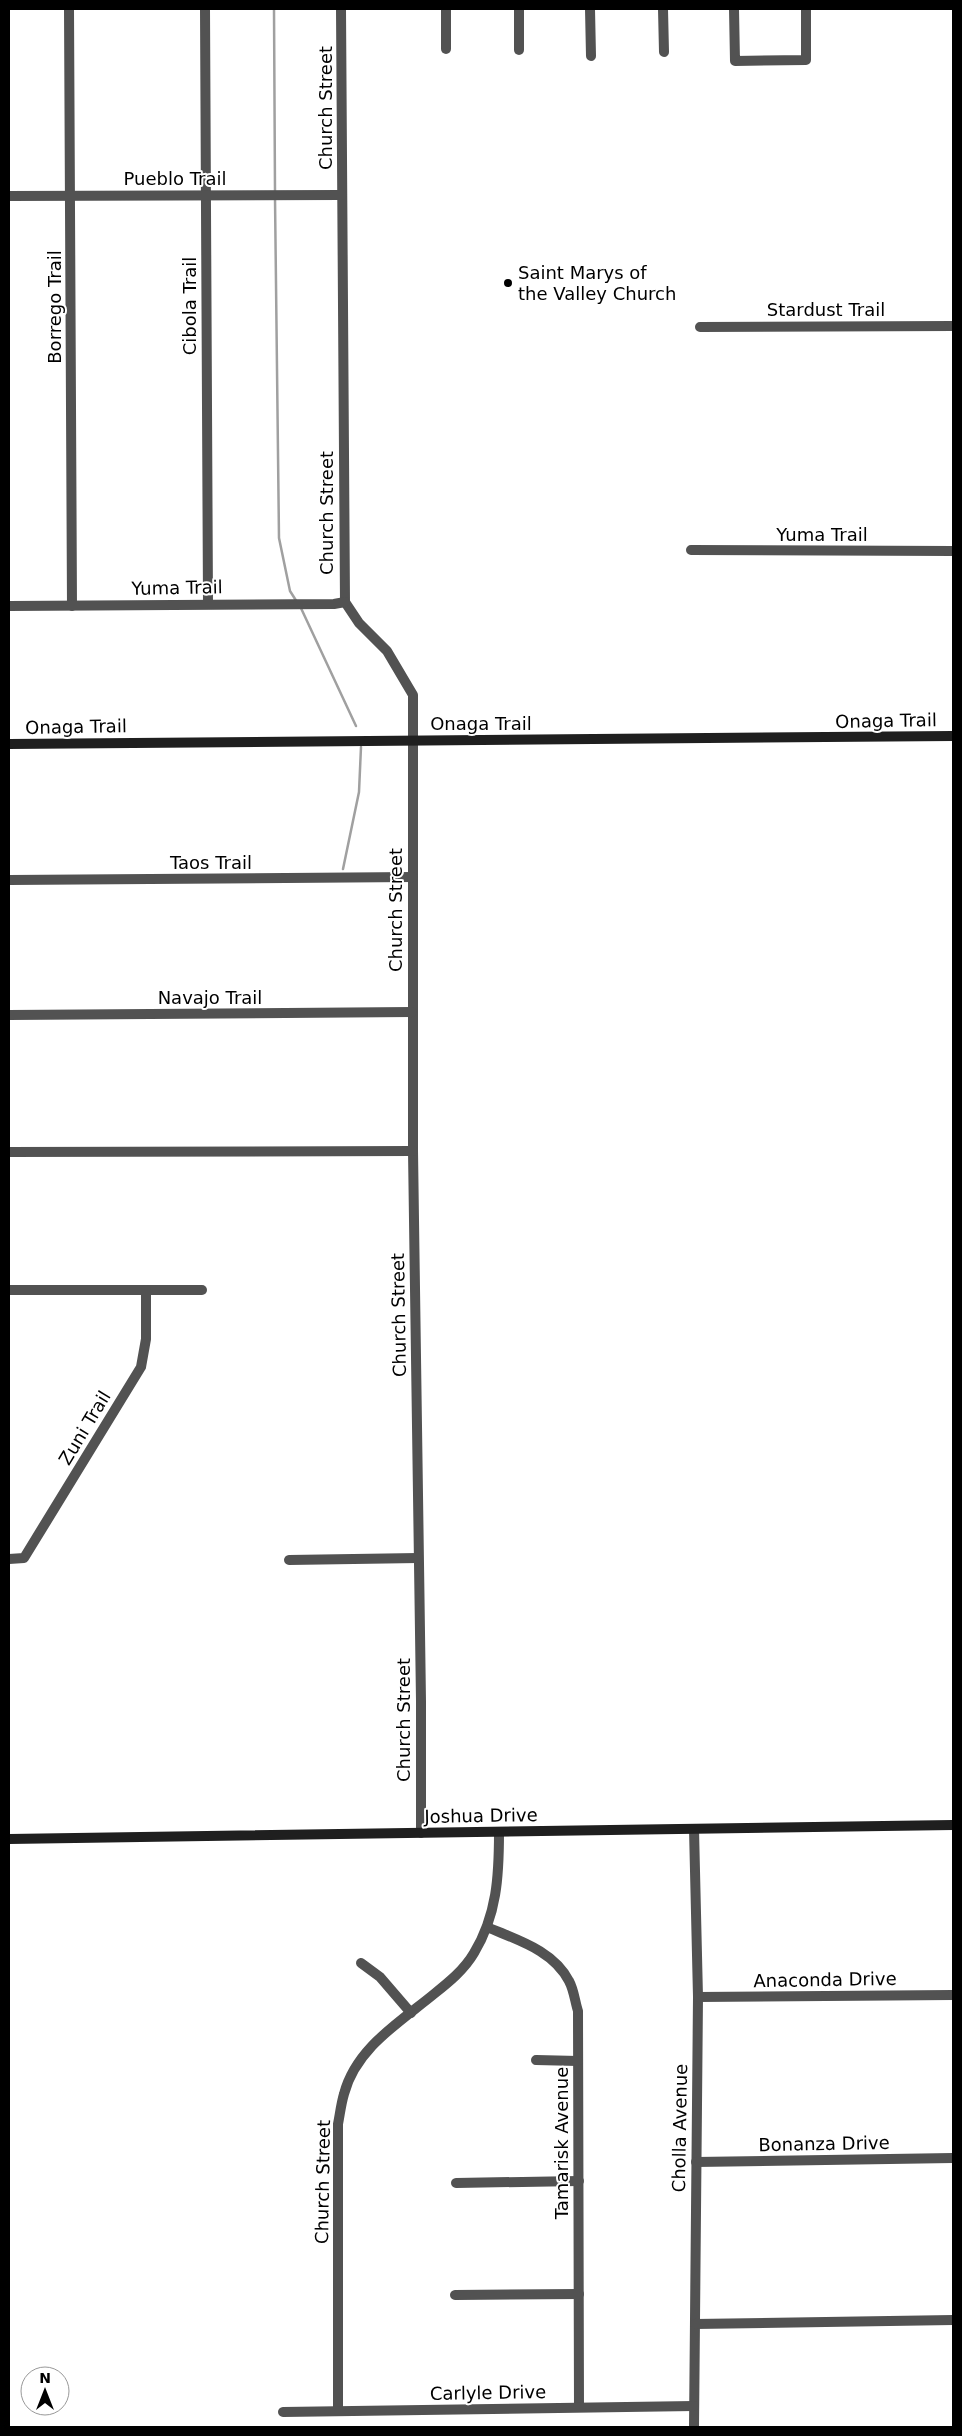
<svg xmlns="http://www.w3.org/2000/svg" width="962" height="2436" font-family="'DejaVu Sans',sans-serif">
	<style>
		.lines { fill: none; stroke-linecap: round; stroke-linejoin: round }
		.stream { stroke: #a0a0a0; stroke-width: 2.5 }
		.street { stroke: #525252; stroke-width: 10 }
		.secondary { stroke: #1f1f1f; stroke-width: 10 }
		.poi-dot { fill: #000; stroke: #fff; stroke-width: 2 }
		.labels { text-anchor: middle; stroke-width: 4; stroke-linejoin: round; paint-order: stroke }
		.street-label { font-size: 18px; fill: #000; stroke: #fff }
		.poi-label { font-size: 18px; fill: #000; stroke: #fff; text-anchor: start }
	</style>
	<rect width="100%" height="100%" fill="#fff"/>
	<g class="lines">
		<!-- stream -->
		<g class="stream">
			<polyline points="274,9 275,192"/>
			<polyline points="275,198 279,538 290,591 297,602"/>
			<polyline points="300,606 356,726"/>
			<polyline points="343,869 359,792 361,747"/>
		</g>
		<!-- street -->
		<g class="street">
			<polyline points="69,9 72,606"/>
			<polyline points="205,9 208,604"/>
			<polyline points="341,9 345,602 359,623 387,651 413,695 413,1151 421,1701 421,1833"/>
			<polyline points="446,9 446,49"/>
			<polyline points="519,9 519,50"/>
			<polyline points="590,9 591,56"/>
			<polyline points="663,9 664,52"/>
			<polyline points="734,9 735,61 806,60 806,9"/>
			<polyline points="9,196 342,195"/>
			<polyline points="700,327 953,326"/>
			<polyline points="691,550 953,551"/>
			<polyline points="9,606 334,604 345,602"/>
			<polyline points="9,880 413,877"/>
			<polyline points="9,1015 412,1012"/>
			<polyline points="9,1152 413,1151"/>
			<polyline points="9,1290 202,1290"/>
			<polyline points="9,1559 24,1558 141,1367 146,1339 146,1290"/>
			<polyline points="289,1560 418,1558"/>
			<polyline points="694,1829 698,1997 694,2427"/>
			<path d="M487,1927C517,1940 553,1950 569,1981C574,1990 575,2002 578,2011L579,2407"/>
			<polyline points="361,1963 380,1977 411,2013"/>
			<polyline points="698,1997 953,1995"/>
			<polyline points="536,2060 578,2061"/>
			<polyline points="696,2162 953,2158"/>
			<polyline points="456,2183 579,2181"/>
			<polyline points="455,2295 579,2294"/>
			<polyline points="695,2324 953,2320"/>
			<path d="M338,2411V2124C340,2114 341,2104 344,2094C356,2048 400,2022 434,1994C449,1982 464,1970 474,1953C497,1915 499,1876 499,1832"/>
			<polyline points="283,2412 694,2406"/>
		</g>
		<!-- secondary -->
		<g class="secondary">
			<polyline points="9,744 953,736"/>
			<polyline points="9,1839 953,1825"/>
		</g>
	</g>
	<!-- markers -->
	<circle class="poi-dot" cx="508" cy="283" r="5"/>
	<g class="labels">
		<!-- street labels -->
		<g class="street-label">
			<text transform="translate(326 108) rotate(-90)" y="6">Church Street</text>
			<text x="175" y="185">Pueblo Trail</text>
			<text transform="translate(190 306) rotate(-90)" y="6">Cibola Trail</text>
			<text transform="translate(55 307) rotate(-90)" y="6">Borrego Trail</text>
			<text x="826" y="316">Stardust Trail</text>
			<text transform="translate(327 513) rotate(-90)" y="6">Church Street</text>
			<text x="822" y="541">Yuma Trail</text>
			<text transform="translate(177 588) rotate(-1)" y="6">Yuma Trail</text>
			<text transform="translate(886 721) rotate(-1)" y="6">Onaga Trail</text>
			<text x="481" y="730">Onaga Trail</text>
			<text transform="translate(76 727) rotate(-1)" y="6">Onaga Trail</text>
			<text x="211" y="869">Taos Trail</text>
			<text transform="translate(396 910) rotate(-90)" y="6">Church Street</text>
			<text x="210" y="1004">Navajo Trail</text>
			<text transform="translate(399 1315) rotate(-91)" y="6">Church Street</text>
			<text transform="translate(85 1428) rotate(-59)" y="6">Zuni Trail</text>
			<text transform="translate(404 1720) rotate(-90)" y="6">Church Street</text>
			<text transform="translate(481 1816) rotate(-1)" y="6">Joshua Drive</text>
			<text transform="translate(825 1980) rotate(-1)" y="6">Anaconda Drive</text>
			<text transform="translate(680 2128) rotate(-89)" y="6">Cholla Avenue</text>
			<text transform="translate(562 2143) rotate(-90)" y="6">Tamarisk Avenue</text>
			<text transform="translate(824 2144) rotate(-1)" y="6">Bonanza Drive</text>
			<text transform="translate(323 2182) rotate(-89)" y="6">Church Street</text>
			<text transform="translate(488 2393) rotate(-1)" y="6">Carlyle Drive</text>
		</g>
		<!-- poi labels -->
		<g class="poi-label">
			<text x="518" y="279">Saint Marys of<tspan x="518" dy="21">the Valley Church</tspan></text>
		</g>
	</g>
	<!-- border -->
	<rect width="962" height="2436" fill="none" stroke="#000000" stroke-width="20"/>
	<!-- north arrow -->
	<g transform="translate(45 2391)"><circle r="24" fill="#ffffff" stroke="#999999"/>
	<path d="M0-4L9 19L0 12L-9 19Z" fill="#000000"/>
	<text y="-8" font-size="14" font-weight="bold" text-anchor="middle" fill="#000000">N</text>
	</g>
</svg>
